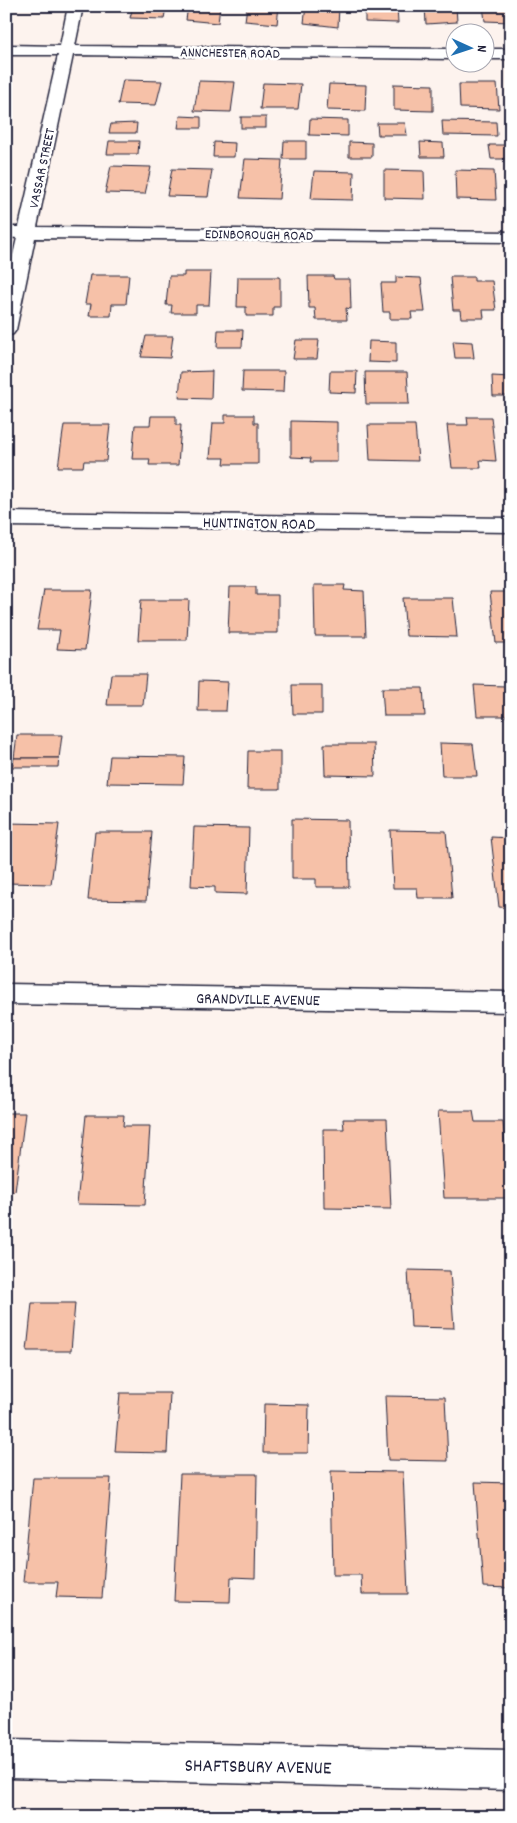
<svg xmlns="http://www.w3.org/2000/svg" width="517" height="1823" font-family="Dekko,sans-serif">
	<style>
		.building { fill: #f6c1a8; stroke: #22223b }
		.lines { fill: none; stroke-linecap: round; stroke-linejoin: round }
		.minor-casing { stroke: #22223b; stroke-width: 3 }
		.minor { fill: #fff; fill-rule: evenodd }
		.labels { text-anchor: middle; stroke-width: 5; stroke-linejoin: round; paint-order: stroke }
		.far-street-label { font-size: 14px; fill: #22223b; stroke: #fff }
		.street-label { font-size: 16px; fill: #22223b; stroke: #fff }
		.near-street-label { font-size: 19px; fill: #22223b; stroke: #fff }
	</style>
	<rect width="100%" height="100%" fill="#fdf3ee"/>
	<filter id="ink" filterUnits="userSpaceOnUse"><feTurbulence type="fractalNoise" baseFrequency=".02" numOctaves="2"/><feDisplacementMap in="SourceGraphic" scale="10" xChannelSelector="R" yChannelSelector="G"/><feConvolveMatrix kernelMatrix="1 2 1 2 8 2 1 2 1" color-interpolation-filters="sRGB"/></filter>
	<g filter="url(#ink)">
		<!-- building -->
		<g class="building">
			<polygon points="133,6 166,6 164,19 130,18"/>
			<polygon points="188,6 220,6 218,23 186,20"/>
			<polygon points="247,6 279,6 277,24 245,21"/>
			<polygon points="306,6 339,6 338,27 304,23"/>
			<polygon points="365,6 397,6 398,23 365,22"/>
			<polygon points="425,6 456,6 457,22 426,24"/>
			<polygon points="483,6 511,6 511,22 485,21"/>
			<polygon points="123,80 162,81 156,105 118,104"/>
			<polygon points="199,81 235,82 231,112 194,111"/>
			<polygon points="263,83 301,84 298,109 260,109"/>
			<polygon points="329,84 366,85 365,111 327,110"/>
			<polygon points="394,84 433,85 433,111 394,110"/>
			<polygon points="459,84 497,84 499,109 460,108"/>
			<polygon points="180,116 201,117 201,128 178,128"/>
			<rect x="241" y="117" width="25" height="11"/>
			<polygon points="310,119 348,120 348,136 309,135"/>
			<polygon points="442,121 496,122 497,136 443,135"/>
			<polygon points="137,123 136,133 109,133 111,124"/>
			<polygon points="377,123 405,123 407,135 378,135"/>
			<polygon points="109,141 139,141 138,154 107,154"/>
			<polygon points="284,141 306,141 306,159 283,159"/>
			<polygon points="214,142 235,143 234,157 213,157"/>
			<polygon points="349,142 372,143 372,157 349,157"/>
			<polygon points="420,142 443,143 444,157 421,157"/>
			<polygon points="489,145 511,145 511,159 491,159"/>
			<polygon points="245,159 282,160 279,199 240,198"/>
			<polygon points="111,166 151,167 145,194 105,193"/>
			<polygon points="172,169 212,170 208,197 167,196"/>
			<polygon points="384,170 424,171 425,199 384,198"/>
			<polygon points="455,170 494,171 496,200 456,199"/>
			<polygon points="314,171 354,172 353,200 311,199"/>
			<polygon points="184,272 211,272 209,305 196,305 196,313 171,313 172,305 166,305 169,276 184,276"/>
			<polygon points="90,275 129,275 126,304 112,304 111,316 89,316 91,304 85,304"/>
			<polygon points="308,276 333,276 334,279 350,279 351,309 346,308 347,320 316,320 315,308 309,308"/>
			<polygon points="238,277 280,277 280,307 273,307 273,316 246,316 246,307 237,307"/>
			<polygon points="396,277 421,278 425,312 411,312 412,319 390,319 390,312 383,312 381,283 396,283"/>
			<polygon points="450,277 474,277 474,281 492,281 496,310 483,310 484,318 461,318 460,310 453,310"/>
			<polygon points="218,330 243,330 242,347 217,347"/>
			<polygon points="146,336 173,336 170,358 141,357"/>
			<polygon points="296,340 319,340 317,359 293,359"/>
			<polygon points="369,341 396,342 396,363 368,362"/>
			<polygon points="453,341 472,342 474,358 455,358"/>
			<polygon points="212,371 211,399 179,398 181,372"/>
			<polygon points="243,371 284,371 283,392 242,391"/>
			<polygon points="330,371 357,371 356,393 329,392"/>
			<polygon points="365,372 407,372 409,404 366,404"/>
			<polygon points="492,376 511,377 511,396 493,396"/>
			<polygon points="225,415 254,415 254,423 258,423 258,464 224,464 225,458 210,458 213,423 225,423"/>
			<polygon points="151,416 176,416 176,425 181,425 178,465 149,465 150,459 132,459 135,425 150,425"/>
			<polygon points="467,417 491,417 496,461 480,460 481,468 452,468 447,425 468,425"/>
			<polygon points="291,421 337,422 337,462 310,462 311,458 291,457"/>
			<polygon points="64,425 110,425 106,461 84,461 83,467 58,467"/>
			<polygon points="368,425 415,425 418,461 370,460"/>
			<polygon points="314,585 345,585 344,590 364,591 366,636 315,636"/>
			<polygon points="230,587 256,587 256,595 278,595 278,633 228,633"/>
			<polygon points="44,590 92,590 85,650 57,649 60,630 37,630"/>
			<polygon points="490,592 511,592 511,643 496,643"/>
			<polygon points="403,598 453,598 457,637 406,636"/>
			<polygon points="141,600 189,600 187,640 138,640"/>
			<polygon points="111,674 146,674 143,705 107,705"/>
			<polygon points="199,681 228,682 226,711 198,711"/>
			<polygon points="292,685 322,685 322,714 293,714"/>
			<polygon points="474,685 505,686 508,716 477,716"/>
			<polygon points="382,688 423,688 425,716 384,716"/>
			<polygon points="17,735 62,735 59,758 14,758"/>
			<polygon points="440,743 473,744 477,776 442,776"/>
			<polygon points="324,744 374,744 375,776 325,775"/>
			<polygon points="248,751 280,751 280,789 247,789"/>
			<polygon points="110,756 185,757 183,784 107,783"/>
			<polygon points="14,758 59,758 58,767 12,767"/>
			<polygon points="292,819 348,820 349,887 316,887 316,879 292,879"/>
			<polygon points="6,823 59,824 51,884 6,883"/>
			<polygon points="194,827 249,828 247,894 215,893 215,887 191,886"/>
			<polygon points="390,830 446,831 452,898 418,898 417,888 393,888"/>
			<polygon points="95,832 152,832 146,901 88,900"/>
			<polygon points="491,837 511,838 511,908 499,907"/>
			<polygon points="438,1111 473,1111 475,1122 503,1122 510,1198 444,1198"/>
			<polygon points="6,1113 25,1113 15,1192 6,1192"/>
			<polygon points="86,1115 124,1115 123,1126 150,1126 145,1205 77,1204"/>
			<polygon points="343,1119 387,1119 391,1209 324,1208 323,1129 344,1129"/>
			<polygon points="408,1270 450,1271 454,1328 411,1327"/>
			<polygon points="32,1303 75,1303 71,1351 27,1351"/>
			<polygon points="120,1393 170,1393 167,1453 115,1452"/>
			<polygon points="385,1396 445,1397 448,1461 388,1460"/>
			<polygon points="264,1404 309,1405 308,1453 263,1453"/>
			<polygon points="331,1471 403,1472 408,1594 362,1594 361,1575 333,1575"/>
			<polygon points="180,1474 257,1474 255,1578 231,1577 230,1602 174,1601"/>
			<polygon points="33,1478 111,1478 102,1598 56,1597 58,1582 23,1582"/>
			<polygon points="475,1482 511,1483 511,1588 483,1587"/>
		</g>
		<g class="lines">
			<!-- minor casing -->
			<g class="minor-casing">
				<g id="minor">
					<polygon points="68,6 83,6 75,46 454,49 454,59 73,55 37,227 511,232 511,242 35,238 16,330 13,334 6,336 6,285 17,238 6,237 6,227 19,227 58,55 6,55 6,45 60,46"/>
					<rect x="484" y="49" width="27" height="10"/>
					<polygon points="6,512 511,518 511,532 6,526"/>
					<polygon points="6,984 511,992 511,1012 6,1004"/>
					<polygon points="6,1740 511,1750 511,1790 6,1778"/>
				</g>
			</g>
			<!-- minor -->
			<use href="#minor" class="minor"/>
		</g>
	</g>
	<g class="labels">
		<!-- far-street labels -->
		<g class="far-street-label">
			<text transform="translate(230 52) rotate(1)" y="5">ANNCHESTER ROAD</text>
			<text transform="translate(41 168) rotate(-78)" y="5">VASSAR STREET</text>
			<text transform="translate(259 234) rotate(1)" y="5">EDINBOROUGH ROAD</text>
		</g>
		<!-- street labels -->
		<g class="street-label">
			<text transform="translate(259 522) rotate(1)" y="6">HUNTINGTON ROAD</text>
			<text transform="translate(258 998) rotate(1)" y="6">GRANDVILLE AVENUE</text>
		</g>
		<!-- near-street labels -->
		<g class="near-street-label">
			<text transform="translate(258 1765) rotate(1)" y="7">SHAFTSBURY AVENUE</text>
		</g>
	</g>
	<!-- margin -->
	<rect width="517" height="1823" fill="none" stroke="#fff" stroke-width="25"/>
	<rect x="12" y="12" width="492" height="1798" fill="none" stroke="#22223b" stroke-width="2" filter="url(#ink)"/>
	<!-- north arrow -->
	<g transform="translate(470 48) rotate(93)"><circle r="24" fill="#ffffff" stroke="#a7a7b1"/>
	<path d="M0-4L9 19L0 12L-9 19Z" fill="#1f6fb2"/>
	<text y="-8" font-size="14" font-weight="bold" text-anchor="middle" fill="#22223b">N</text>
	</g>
</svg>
